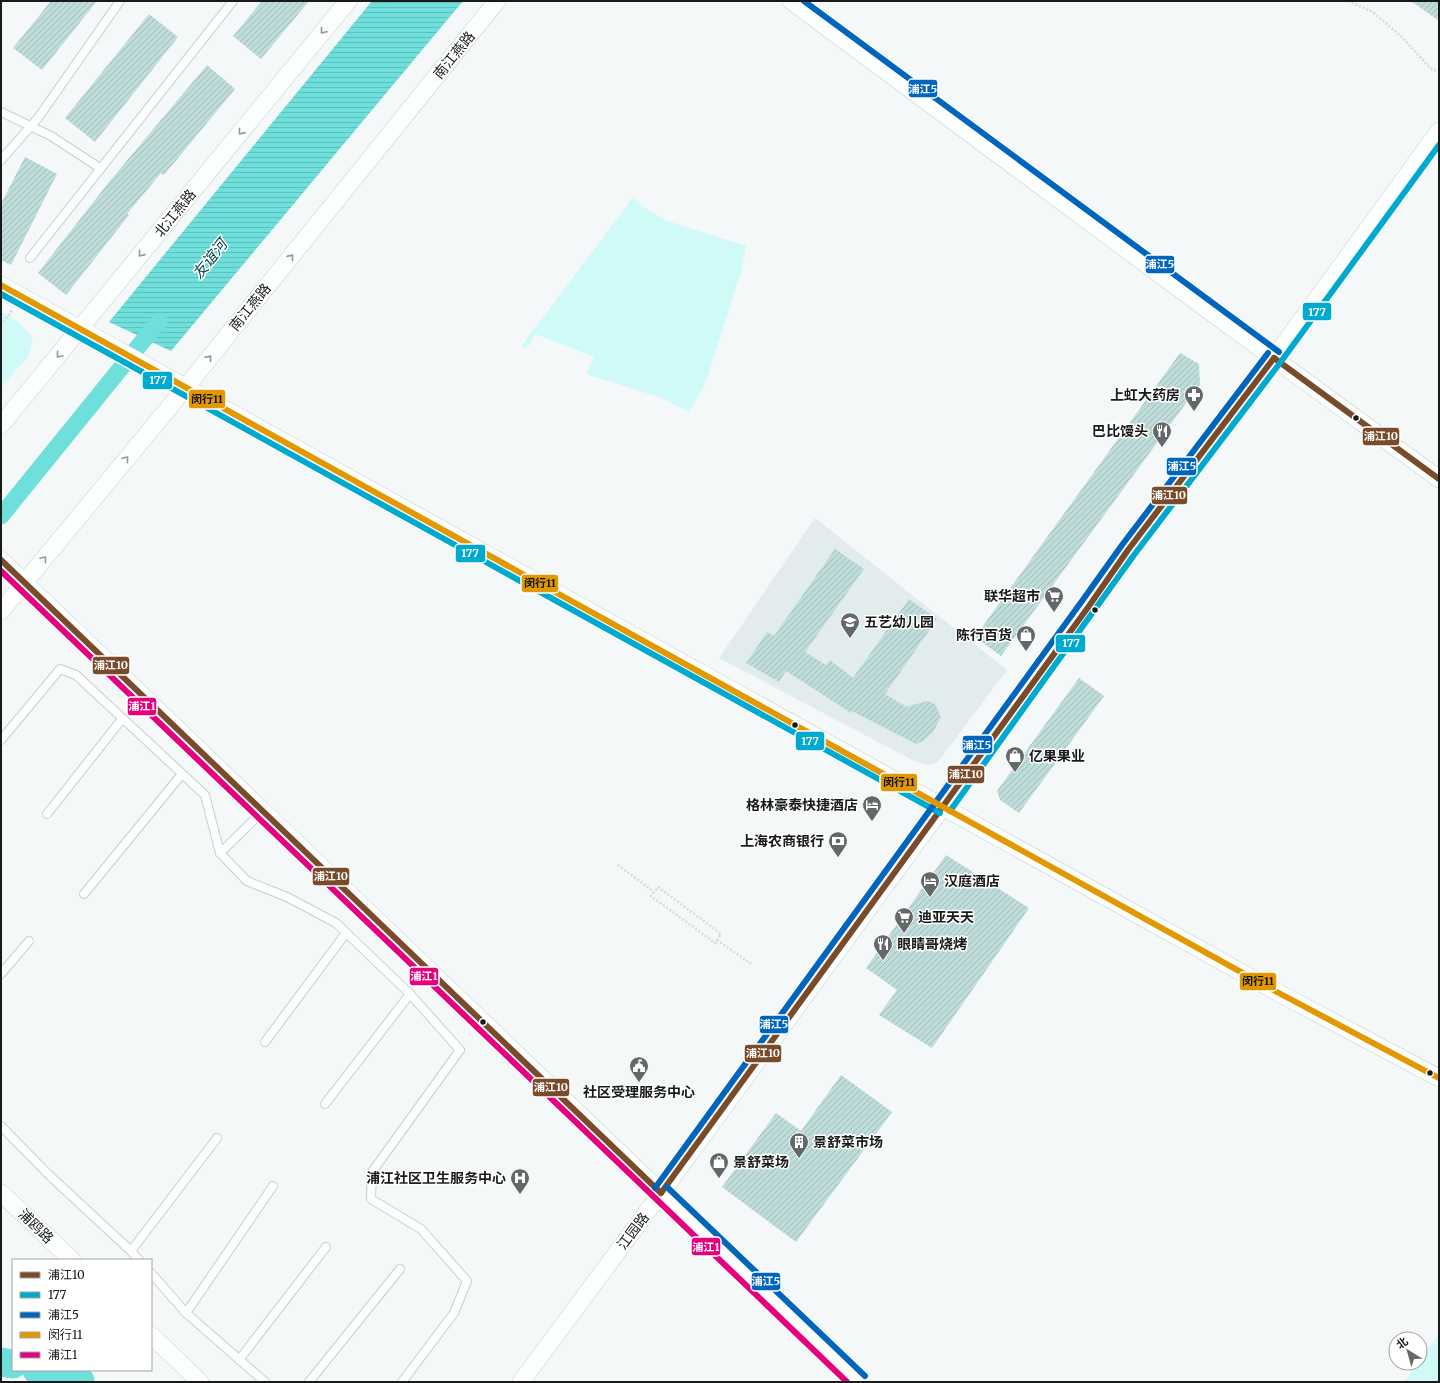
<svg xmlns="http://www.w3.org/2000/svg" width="1440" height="1383" font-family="Merriweather,'Noto Sans SC',serif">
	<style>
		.built { fill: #e2ecec }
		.park { fill: #cffaf7 }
		.water { fill: url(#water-rules) }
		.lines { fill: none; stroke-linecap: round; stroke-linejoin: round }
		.canal { stroke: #6edfda; stroke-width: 17 }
		.river { stroke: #6edfda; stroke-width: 29 }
		.building { fill: url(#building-hatch) }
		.lane-casing { stroke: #cacece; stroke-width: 10 }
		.street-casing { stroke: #cacece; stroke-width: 18 }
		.path { stroke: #dadada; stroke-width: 2.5; stroke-dasharray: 2 2; stroke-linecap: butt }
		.lane { stroke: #fdfefe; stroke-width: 8 }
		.street { stroke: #fdfefe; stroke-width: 17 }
		.bus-1-casing { stroke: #fff; stroke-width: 9 }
		.bus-2-casing { stroke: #fff; stroke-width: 9 }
		.bus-3-casing { stroke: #fff; stroke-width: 9 }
		.bus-4-casing { stroke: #fff; stroke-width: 9 }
		.bus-5-casing { stroke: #fff; stroke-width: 9 }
		.bus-1 { stroke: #7a4b2a; stroke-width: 6 }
		.bus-2 { stroke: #00a9ce; stroke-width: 6 }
		.bus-3 { stroke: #0065bd; stroke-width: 6 }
		.bus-4 { stroke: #e19803; stroke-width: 6 }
		.bus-5 { stroke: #e5007d; stroke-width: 6 }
		.oneway { stroke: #969797 }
		.bus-dot { fill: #181a1a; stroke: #fff; stroke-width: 1.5 }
		.labels { text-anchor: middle; stroke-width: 3; stroke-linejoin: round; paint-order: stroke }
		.street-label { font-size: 14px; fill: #181a1a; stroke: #fff }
		.poi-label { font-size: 14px; font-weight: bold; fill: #181a1a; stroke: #fff; text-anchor: end }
		.water-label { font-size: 15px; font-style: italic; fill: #004643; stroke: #fff }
		.line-badge { stroke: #fff; stroke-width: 1.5 }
		.badge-label { font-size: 11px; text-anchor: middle; font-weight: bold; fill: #fff }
		.pale-badge-label { font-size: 11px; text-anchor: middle; font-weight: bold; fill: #111 }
	</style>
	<defs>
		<pattern id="water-rules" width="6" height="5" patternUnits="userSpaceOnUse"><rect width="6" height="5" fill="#6edfda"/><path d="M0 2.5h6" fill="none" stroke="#5fbfba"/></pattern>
		<pattern id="building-hatch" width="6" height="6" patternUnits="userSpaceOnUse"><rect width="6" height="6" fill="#bedcda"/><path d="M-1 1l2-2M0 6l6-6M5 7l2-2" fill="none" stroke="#a3bcba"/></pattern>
	</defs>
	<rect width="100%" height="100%" fill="#f4f8f8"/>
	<!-- built -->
	<polygon class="built" points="815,518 1007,670 938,762 930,765 916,762 719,658"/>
	<!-- park -->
	<g class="park">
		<polygon points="633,198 648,210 664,220 746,246 742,269 708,375 702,390 689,412 659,397 586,374 594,357 535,334 527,349 521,346"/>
		<polygon points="1,312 20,323 33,339 29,355 1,388"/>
		<polygon points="1439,1334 1439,1382 1404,1382 1418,1363 1420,1363 1420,1360"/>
	</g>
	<!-- water -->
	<polygon class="water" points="372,1 463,1 171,351 109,322"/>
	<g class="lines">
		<!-- canal -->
		<polyline class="canal" points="1,516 159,321"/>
		<!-- river -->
		<g class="river">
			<polyline points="1,1362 13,1364"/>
			<polyline points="37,1370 80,1381 80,1382"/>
		</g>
	</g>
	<!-- building -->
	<g class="building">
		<polygon points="51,1 97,1 42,70 13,48"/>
		<polygon points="262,1 309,1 261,59 233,36"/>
		<polygon points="1411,1 1439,1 1439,21"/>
		<polygon points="149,14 178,37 95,142 65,118"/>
		<polygon points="207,65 235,89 164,175 161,173 127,214 129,215 66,295 38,273 109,182"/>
		<polygon points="25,157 57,174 11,265 1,260 1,204"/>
		<polygon points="1180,353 1199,364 1200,384 1001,656 975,637"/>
		<polygon points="835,549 864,569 805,652 826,665 830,660 853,678 909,599 937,619 885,694 906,707 927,701 935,704 941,717 933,732 923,741 916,744 852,711 851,713 786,671 779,682 746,663 767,632 774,636"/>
		<polygon points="1079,678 1104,696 1019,813 1000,800 997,791"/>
		<polygon points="946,855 1029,908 932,1048 879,1015 897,990 866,968"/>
		<polygon points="841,1075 892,1112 796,1242 722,1187 776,1113 801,1131"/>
	</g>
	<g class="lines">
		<!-- lane casing -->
		<g class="lane-casing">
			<g id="lane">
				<polyline points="1,112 51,136 100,168"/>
				<polyline points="1,160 38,118 120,1"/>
				<polyline points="30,258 233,1"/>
				<polyline points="1,740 60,669 76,675 205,795 220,853 263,811"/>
				<polyline points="47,814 122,719"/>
				<polyline points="220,853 247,881 287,897 336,923 410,994 460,1050 372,1172 371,1199 421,1229 467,1281 454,1313 402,1382"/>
				<polyline points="84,894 182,774"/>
				<polyline points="1,974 29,941"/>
				<polyline points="265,1042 346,933"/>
				<polyline points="325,1104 410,994"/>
				<polyline points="1,1126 49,1175 131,1251 217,1138"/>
				<polyline points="131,1251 139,1260"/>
				<polyline points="151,1273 186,1313 265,1382"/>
				<polyline points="186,1313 273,1186"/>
				<polyline points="239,1360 326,1247"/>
				<polyline points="309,1382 400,1269"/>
			</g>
		</g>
		<!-- street casing -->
		<g class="street-casing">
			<g id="street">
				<polyline points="791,1 1216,316 1439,479"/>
				<polyline points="1,285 1277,992 1439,1078"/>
				<polyline points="1,425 348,1"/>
				<path d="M1,560C288,833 572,1109 859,1382"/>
				<polyline points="1,611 186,387 497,1"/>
				<polyline points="1,1193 72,1260"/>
				<polyline points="151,1335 200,1382"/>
				<polyline points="521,1382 661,1193 1089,606 1128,550 1274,358 1439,131"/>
			</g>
		</g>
		<!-- path -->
		<g class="path">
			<polyline points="1348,1 1373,12 1403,38 1430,68 1439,72"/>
			<polyline points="1,325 13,309"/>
			<polyline points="618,865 654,892"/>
			<polygon points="658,887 721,934 715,943 651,896"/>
			<polyline points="717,940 751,964"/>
		</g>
		<!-- lane -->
		<use href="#lane" class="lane"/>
		<!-- street -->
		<use href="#street" class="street"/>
		<!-- bus-1 casing -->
		<g class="bus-1-casing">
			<g id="bus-1">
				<polyline points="1274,358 1439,479"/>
				<polyline points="1,560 661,1193"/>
				<polyline points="661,1193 1089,606 1128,550 1274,358"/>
			</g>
		</g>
		<!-- bus-2 casing -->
		<g class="bus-2-casing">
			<g id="bus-2">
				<polyline points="1,294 940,813"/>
				<polyline points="950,811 1134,555 1280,363 1439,145"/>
			</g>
		</g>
		<!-- bus-3 casing -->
		<g class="bus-3-casing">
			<g id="bus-3">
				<polyline points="804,1 1279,352"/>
				<polyline points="667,1187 865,1376"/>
				<polyline points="655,1188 1082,601 1122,545 1268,353"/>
			</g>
		</g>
		<!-- bus-4 casing -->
		<g class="bus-4-casing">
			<polyline id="bus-4" points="1,285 1277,992 1439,1078"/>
		</g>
		<!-- bus-5 casing -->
		<g class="bus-5-casing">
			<polyline id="bus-5" points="1,571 847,1382"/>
		</g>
		<!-- bus-1 -->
		<use href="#bus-1" class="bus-1"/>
		<!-- bus-2 -->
		<use href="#bus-2" class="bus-2"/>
		<!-- bus-3 -->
		<use href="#bus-3" class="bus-3"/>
		<!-- bus-4 -->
		<use href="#bus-4" class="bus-4"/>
		<!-- bus-5 -->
		<use href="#bus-5" class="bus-5"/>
	</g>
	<!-- one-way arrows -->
	<defs><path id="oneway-chevron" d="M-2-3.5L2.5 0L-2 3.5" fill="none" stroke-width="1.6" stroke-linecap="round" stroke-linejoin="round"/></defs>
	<g class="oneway">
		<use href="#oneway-chevron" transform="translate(323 31) rotate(129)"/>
		<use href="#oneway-chevron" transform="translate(241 132) rotate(129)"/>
		<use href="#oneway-chevron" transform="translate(141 254) rotate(129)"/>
		<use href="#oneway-chevron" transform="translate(291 257) rotate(-51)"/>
		<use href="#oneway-chevron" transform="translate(59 355) rotate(130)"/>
		<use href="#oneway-chevron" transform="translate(209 358) rotate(-51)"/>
		<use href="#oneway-chevron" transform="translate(126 459) rotate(-50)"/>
		<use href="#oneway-chevron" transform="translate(44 559) rotate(-50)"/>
	</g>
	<!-- icons -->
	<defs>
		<g id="pharmacy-pin" transform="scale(1)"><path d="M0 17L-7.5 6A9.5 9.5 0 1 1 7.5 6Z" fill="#656868" stroke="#fff"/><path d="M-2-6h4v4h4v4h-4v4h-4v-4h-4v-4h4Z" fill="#fff"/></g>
		<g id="restaurant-pin" transform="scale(1)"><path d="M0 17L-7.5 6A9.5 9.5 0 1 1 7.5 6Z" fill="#656868" stroke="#fff"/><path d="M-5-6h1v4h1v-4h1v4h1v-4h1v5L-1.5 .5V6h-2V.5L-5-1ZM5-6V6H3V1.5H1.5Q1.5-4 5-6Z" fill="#fff"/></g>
		<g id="supermarket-pin" transform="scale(1)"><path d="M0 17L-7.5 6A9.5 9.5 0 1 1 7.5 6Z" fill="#656868" stroke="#fff"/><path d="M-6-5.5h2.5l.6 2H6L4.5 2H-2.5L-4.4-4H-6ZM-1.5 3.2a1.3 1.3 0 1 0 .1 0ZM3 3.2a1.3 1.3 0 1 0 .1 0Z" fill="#fff"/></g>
		<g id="school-pin" transform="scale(1)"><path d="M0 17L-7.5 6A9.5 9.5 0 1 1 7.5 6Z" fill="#656868" stroke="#fff"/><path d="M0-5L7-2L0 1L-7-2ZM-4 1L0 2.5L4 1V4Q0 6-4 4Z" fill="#fff"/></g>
		<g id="shop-pin" transform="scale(1)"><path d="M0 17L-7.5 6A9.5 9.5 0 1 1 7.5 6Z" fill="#656868" stroke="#fff"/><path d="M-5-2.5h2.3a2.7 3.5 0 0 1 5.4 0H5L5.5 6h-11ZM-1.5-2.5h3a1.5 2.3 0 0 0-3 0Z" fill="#fff"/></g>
		<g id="hotel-pin" transform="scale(1)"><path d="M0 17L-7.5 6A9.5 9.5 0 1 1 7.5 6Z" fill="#656868" stroke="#fff"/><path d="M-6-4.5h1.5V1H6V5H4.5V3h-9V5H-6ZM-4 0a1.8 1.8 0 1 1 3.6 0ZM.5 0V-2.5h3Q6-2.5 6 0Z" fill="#fff"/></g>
		<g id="bank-pin" transform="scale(1)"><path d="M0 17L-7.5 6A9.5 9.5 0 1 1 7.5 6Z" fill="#656868" stroke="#fff"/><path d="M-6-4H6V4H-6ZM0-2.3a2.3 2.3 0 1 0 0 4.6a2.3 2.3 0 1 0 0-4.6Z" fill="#fff"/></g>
		<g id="civic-pin" transform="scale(1)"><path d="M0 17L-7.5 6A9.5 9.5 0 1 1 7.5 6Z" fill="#656868" stroke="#fff"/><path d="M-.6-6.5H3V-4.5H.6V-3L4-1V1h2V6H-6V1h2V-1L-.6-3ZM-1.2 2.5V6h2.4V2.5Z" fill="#fff"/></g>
		<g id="building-pin" transform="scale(1)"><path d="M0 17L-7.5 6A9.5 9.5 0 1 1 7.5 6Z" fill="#656868" stroke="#fff"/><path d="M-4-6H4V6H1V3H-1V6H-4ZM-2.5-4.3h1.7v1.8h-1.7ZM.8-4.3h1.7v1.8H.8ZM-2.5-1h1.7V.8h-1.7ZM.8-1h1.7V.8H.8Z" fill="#fff"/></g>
		<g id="hospital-pin" transform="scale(1)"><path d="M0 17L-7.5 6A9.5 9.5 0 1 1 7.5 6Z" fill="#656868" stroke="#fff"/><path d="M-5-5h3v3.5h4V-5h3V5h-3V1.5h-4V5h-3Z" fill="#fff"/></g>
	</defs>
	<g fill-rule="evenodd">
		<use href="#pharmacy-pin" x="1194" y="395"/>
		<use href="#restaurant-pin" x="1162" y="431"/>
		<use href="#supermarket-pin" x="1054" y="596"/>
		<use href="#school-pin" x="850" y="622"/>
		<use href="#shop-pin" x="1026" y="635"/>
		<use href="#shop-pin" x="1015" y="756"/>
		<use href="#hotel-pin" x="872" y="805"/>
		<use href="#bank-pin" x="838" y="841"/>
		<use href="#hotel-pin" x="930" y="881"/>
		<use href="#supermarket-pin" x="904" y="917"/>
		<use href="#restaurant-pin" x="883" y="944"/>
		<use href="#civic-pin" x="639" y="1066"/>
		<use href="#building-pin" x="799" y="1142"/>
		<use href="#shop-pin" x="719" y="1162"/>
		<use href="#hospital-pin" x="520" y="1178"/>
	</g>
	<!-- markers -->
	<g class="bus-dot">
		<circle cx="1356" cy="418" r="3.5"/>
		<circle cx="1095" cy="610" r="3.5"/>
		<circle cx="795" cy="725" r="3.5"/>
		<circle cx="483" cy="1022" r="3.5"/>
		<circle cx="1430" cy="1073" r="3.5"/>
	</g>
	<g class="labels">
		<!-- street labels -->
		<g class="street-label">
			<text transform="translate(454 55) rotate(-51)" y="5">南江燕路</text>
			<text transform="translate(175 213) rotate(-51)" y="5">北江燕路</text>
			<text transform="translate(250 307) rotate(-51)" y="5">南江燕路</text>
			<text transform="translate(36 1226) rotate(44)" y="5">浦鸥路</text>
			<text transform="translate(633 1231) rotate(-53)" y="5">江园路</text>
		</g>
		<!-- poi labels -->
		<g class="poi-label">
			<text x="1180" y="400">上虹大药房</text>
			<text x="1148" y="436">巴比馒头</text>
			<text x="1040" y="601">联华超市</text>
			<text x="864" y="627" text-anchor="start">五艺幼儿园</text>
			<text x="1012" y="640">陈行百货</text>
			<text x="1029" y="761" text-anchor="start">亿果果业</text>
			<text x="858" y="810">格林豪泰快捷酒店</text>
			<text x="824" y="846">上海农商银行</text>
			<text x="944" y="886" text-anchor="start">汉庭酒店</text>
			<text x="918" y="922" text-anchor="start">迪亚天天</text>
			<text x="897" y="949" text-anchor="start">眼睛哥烧烤</text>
			<text x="639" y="1097" text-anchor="middle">社区受理服务中心</text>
			<text x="813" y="1147" text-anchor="start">景舒菜市场</text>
			<text x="733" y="1167" text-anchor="start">景舒菜场</text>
			<text x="506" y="1183">浦江社区卫生服务中心</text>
		</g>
		<!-- water labels -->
		<g class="water-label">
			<text transform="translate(210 259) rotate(-51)" y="5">友谊河</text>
		</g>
	</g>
	<g class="line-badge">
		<rect x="908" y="79" width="30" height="19" rx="4" fill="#0065bd"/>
		<rect x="1145" y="255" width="30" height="19" rx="4" fill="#0065bd"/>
		<rect x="1302" y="302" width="30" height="19" rx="4" fill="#00a9ce"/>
		<rect x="142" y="371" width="31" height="19" rx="4" fill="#00a9ce"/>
		<rect x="188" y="389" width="38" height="20" rx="4" fill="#e19803"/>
		<rect x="1362" y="427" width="38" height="19" rx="4" fill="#7a4b2a"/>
		<rect x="1166" y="457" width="31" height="19" rx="4" fill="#0065bd"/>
		<rect x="1151" y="486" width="37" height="19" rx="4" fill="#7a4b2a"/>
		<rect x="455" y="544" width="31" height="19" rx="4" fill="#00a9ce"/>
		<rect x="521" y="574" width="38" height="19" rx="4" fill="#e19803"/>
		<rect x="1055" y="634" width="31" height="19" rx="4" fill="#00a9ce"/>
		<rect x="92" y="656" width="38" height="19" rx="4" fill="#7a4b2a"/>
		<rect x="127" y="697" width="30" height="19" rx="4" fill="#e5007d"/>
		<rect x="795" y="731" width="30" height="20" rx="4" fill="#00a9ce"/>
		<rect x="962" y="735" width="31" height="19" rx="4" fill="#0065bd"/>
		<rect x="947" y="765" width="38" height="19" rx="4" fill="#7a4b2a"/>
		<rect x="880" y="773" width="38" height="19" rx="4" fill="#e19803"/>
		<rect x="312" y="867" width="38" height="19" rx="4" fill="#7a4b2a"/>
		<rect x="409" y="967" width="30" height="19" rx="4" fill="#e5007d"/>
		<rect x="1239" y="972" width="38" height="19" rx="4" fill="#e19803"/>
		<rect x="759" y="1015" width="30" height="19" rx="4" fill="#0065bd"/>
		<rect x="744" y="1044" width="38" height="19" rx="4" fill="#7a4b2a"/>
		<rect x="532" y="1078" width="38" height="19" rx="4" fill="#7a4b2a"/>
		<rect x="691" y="1237" width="30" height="19" rx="4" fill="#e5007d"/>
		<rect x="751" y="1272" width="30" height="19" rx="4" fill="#0065bd"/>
	</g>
	<g class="badge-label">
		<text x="923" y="93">浦江5</text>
		<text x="1160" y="268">浦江5</text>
		<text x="1317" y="316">177</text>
		<text x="158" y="384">177</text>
		<text x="1381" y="440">浦江10</text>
		<text x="1182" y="470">浦江5</text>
		<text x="1169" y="499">浦江10</text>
		<text x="470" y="557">177</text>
		<text x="1071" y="647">177</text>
		<text x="111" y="669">浦江10</text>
		<text x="142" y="710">浦江1</text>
		<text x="810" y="745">177</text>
		<text x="977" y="749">浦江5</text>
		<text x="966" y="778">浦江10</text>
		<text x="331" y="880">浦江10</text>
		<text x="424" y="980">浦江1</text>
		<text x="774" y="1028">浦江5</text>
		<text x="763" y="1057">浦江10</text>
		<text x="551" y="1091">浦江10</text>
		<text x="706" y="1251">浦江1</text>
		<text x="766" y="1285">浦江5</text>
	</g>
	<g class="pale-badge-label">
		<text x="207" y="403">闵行11</text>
		<text x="540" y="587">闵行11</text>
		<text x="899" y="786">闵行11</text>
		<text x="1258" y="985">闵行11</text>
	</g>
	<!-- border -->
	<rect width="1440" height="1383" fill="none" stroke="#181a1a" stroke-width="4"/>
	<!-- legend -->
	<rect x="12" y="1259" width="140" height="112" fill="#ffffff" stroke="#a3a3a3"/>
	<rect x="20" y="1272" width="20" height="6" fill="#7a4b2a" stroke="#a3a3a3"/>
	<text x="48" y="1279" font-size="12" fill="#181a1a">浦江10</text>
	<rect x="20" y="1292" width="20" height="6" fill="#00a9ce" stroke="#a3a3a3"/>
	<text x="48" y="1299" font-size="12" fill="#181a1a">177</text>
	<rect x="20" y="1312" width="20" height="6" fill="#0065bd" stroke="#a3a3a3"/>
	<text x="48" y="1319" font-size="12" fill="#181a1a">浦江5</text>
	<rect x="20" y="1332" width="20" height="6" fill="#e19803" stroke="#a3a3a3"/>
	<text x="48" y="1339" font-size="12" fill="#181a1a">闵行11</text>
	<rect x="20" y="1352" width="20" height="6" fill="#e5007d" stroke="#a3a3a3"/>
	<text x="48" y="1359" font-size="12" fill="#181a1a">浦江1</text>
	<!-- north arrow -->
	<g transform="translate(1408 1351) rotate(323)"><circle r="19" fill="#ffffff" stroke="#a3a3a3"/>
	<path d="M0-3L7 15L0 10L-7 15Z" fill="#656868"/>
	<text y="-6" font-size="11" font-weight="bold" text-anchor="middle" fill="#181a1a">北</text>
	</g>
</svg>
